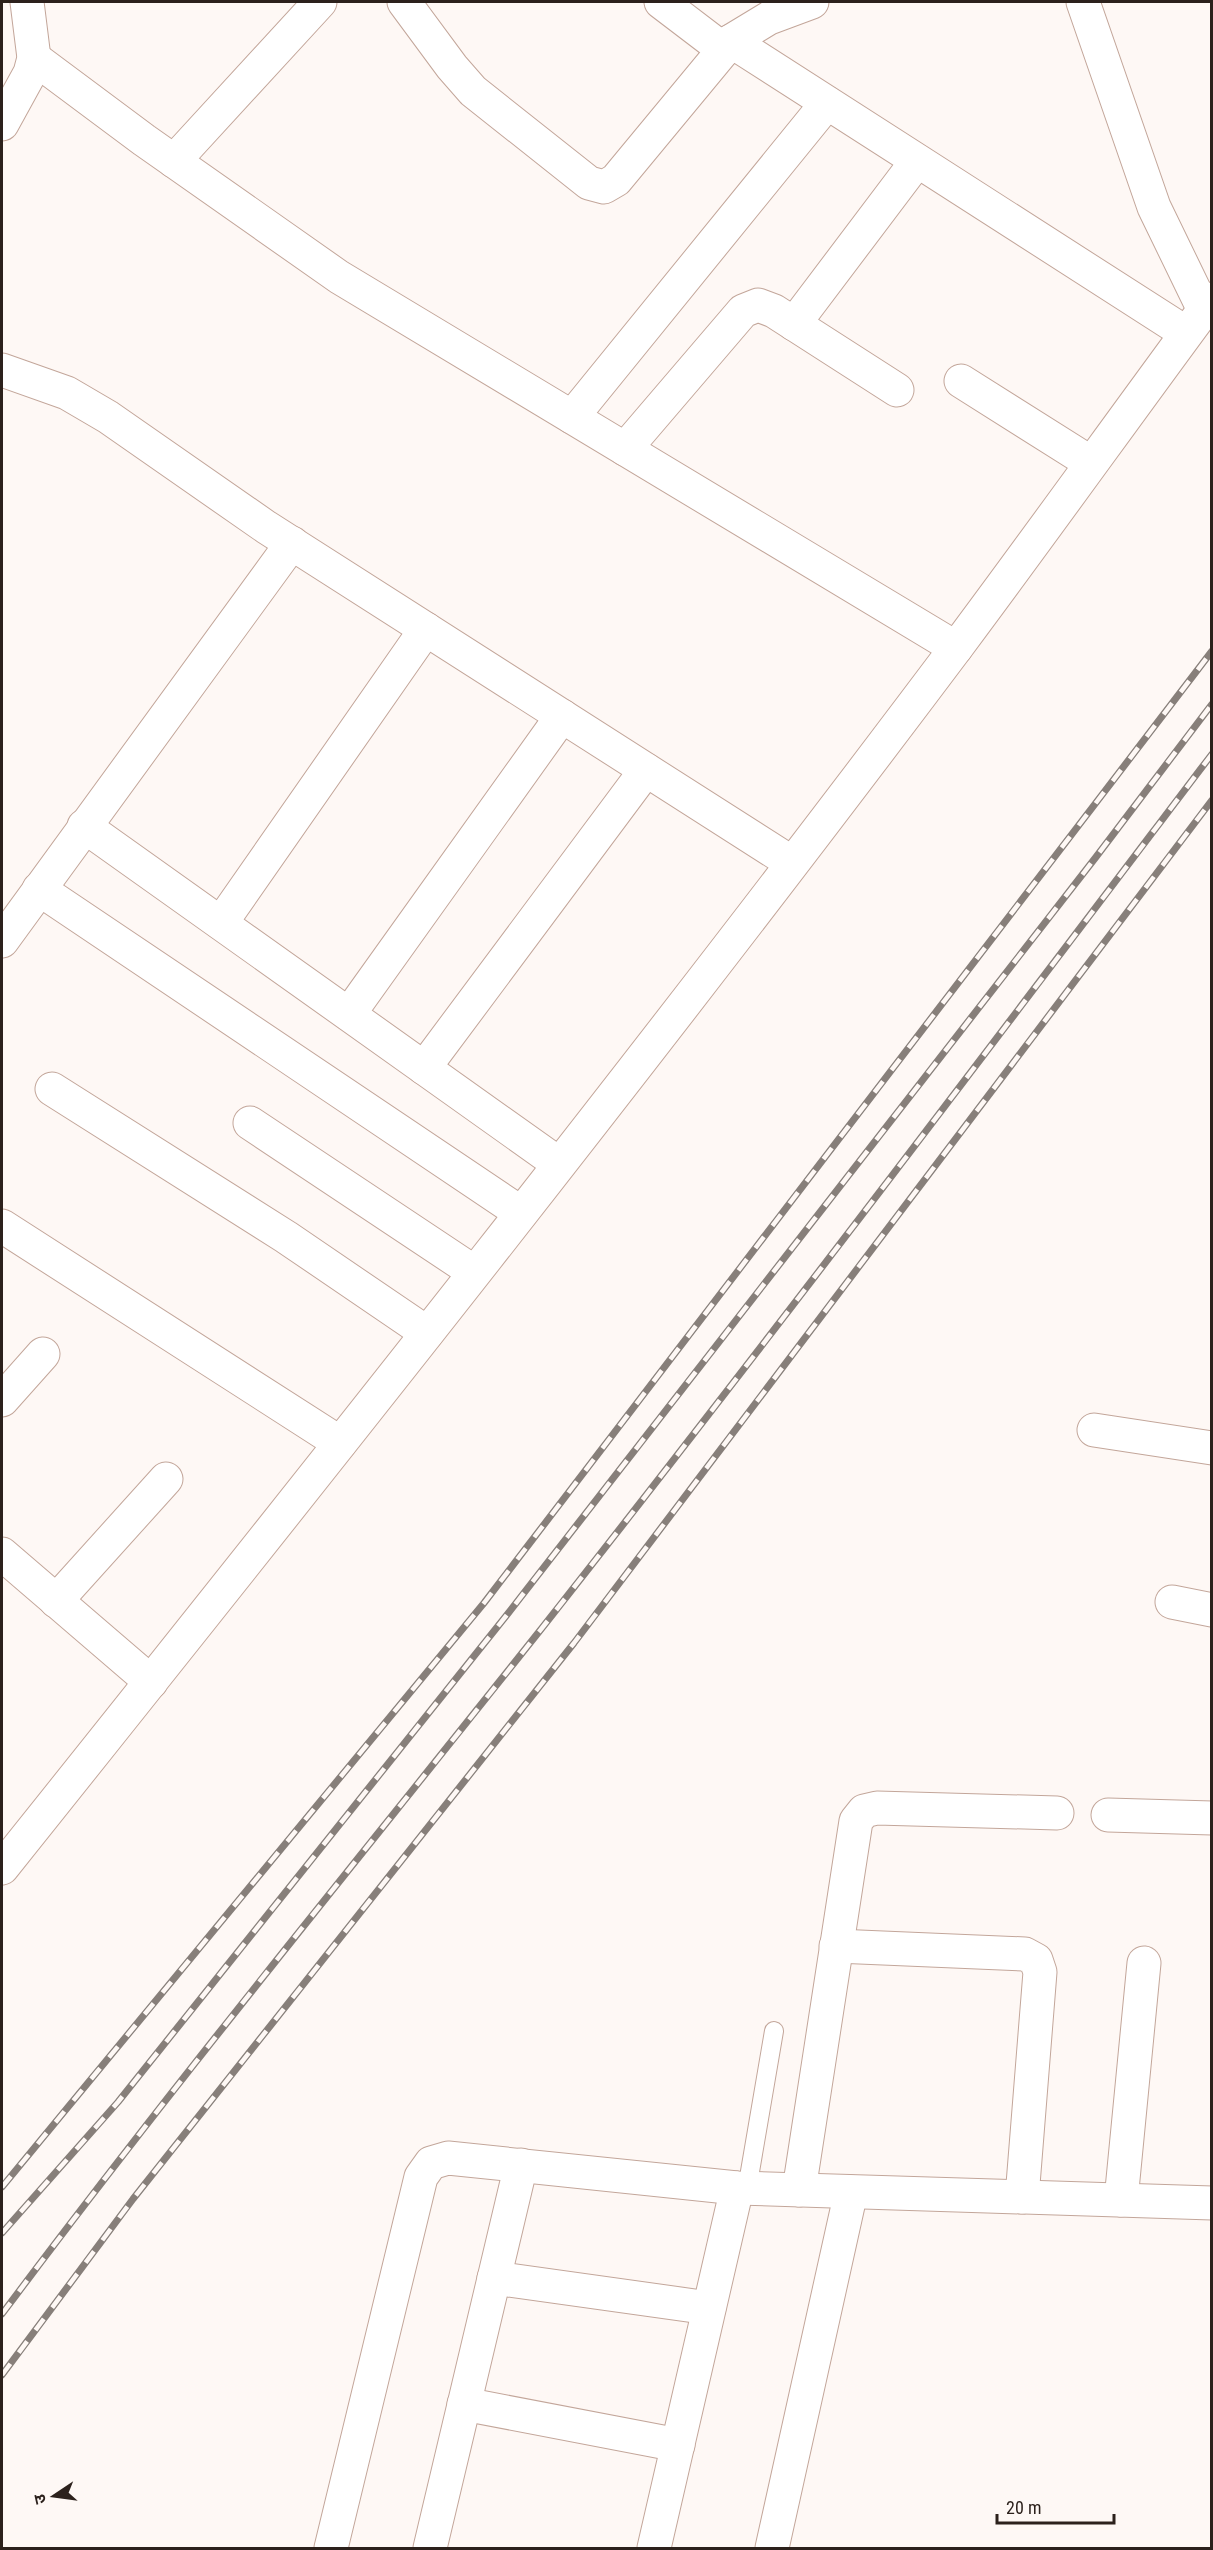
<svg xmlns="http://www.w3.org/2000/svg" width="1213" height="2550" font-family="'Roboto Condensed','Noto Sans Devanagari',sans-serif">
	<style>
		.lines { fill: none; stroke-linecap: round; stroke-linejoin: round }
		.service-casing { stroke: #c3a69a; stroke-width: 20 }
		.minor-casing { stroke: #c3a69a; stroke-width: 35 }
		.service { stroke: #fff; stroke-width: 18 }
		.minor { stroke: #fff; stroke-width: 33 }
		.rail-casing { stroke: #877f7a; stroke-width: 7 }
		.rail { stroke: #fef8f5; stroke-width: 4.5; stroke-dasharray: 14; stroke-linecap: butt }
	</style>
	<rect width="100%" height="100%" fill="#fef8f5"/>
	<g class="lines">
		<!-- service casing -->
		<g class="service-casing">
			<polyline id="service" points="747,2189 774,2031"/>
		</g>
		<!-- minor casing -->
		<g class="minor-casing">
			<g id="minor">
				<polyline points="404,2 452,67 473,91 589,183 604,187 616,180 731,41 769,18 812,2"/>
				<polyline points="661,2 724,50"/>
				<polyline points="1083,2 1154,207 1204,310"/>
				<polyline points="731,41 1186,333"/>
				<polyline points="34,58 144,140 339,277 956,648"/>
				<polyline points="2,124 30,73 34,58 27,2"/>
				<polyline points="174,161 320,2"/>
				<polyline points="794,324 917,161"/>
				<polyline points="2,370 67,393 108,417 266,527 792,863"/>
				<polyline points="961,381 1091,463"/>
				<polyline points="572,417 827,103"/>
				<polyline points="625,449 743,311 758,305 774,311 897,390"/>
				<polyline points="84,826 559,1164"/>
				<polyline points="39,889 521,1213"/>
				<polyline points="221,923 426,629"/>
				<polyline points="2,941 292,543"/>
				<polyline points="349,1014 562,716"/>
				<polyline points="424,1068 646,770"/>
				<polyline points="52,1089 286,1237 427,1333"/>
				<polyline points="250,1123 474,1272"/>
				<polyline points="2,1226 340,1443"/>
				<polyline points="2,1400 43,1354"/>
				<polyline points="1094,1430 1212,1448"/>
				<polyline points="2,1554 151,1682"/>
				<polyline points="56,1601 166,1479"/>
				<polyline points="1172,1602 1212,1610"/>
				<polyline points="1108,1815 1212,1818"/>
				<path d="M2,1868C325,1464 648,1058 959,644C1044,530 1127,414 1212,299"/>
				<polyline points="836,1946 1025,1954 1036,1960 1040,1972 1022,2197"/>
				<polyline points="799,2190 856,1821 864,1811 877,1808 1057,1813"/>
				<polyline points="1121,2200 1144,1963"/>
				<polyline points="494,2278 709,2308"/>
				<polyline points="464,2404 678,2445"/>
				<polyline points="331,2548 421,2177 431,2163 448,2158 737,2188 1212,2203"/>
				<polyline points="430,2548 521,2165"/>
				<polyline points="654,2548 737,2188"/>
				<polyline points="772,2548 851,2192"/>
			</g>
		</g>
		<!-- service -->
		<use href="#service" class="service"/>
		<!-- minor -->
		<use href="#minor" class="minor"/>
		<!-- rail casing -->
		<g class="rail-casing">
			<g id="rail">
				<polyline points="2,2187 484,1603 1212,651"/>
				<polyline points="2,2233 118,2102 506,1616 1096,857 1212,704"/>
				<path d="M2,2314C176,2081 361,1856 542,1628C769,1340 990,1047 1212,754"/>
				<polyline points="2,2375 133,2199 574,1643 1212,800"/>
			</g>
		</g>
		<!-- rail -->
		<use href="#rail" class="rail"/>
	</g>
	<!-- border -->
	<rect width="1213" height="2550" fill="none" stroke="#2c211c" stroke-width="6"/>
	<!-- north arrow -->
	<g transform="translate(54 2496) rotate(257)" stroke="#fef8f5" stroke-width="4.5" paint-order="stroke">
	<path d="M0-4.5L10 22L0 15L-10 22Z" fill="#2c211c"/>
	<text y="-9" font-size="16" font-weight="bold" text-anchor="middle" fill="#2c211c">उ</text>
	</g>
	<!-- scale -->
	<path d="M997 2514v9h117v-9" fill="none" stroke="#2c211c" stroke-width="3"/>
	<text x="1006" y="2514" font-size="18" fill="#2c211c" stroke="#fef8f5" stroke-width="4.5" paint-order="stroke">20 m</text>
</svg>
